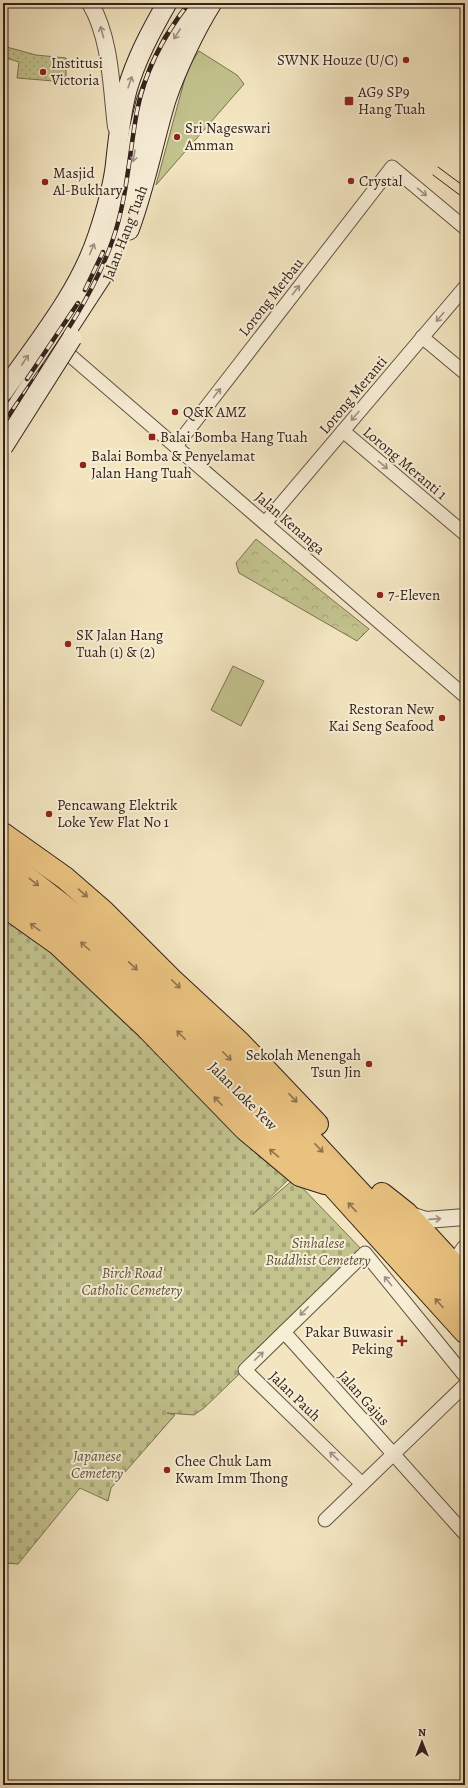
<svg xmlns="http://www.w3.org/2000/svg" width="468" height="1788" font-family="Alegreya,serif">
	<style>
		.grass { fill: url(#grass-dots); stroke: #7b7254 }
		.forest { fill: url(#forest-crowns); stroke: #7b7254 }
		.cemetery { fill: url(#cemetery-stones); stroke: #7b7254 }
		.park { fill: #c2c28d; stroke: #7b7254 }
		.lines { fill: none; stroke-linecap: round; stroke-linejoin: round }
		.minor-casing { stroke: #645345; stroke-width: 15 }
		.tertiary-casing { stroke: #645345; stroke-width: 18 }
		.secondary-casing { stroke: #34221c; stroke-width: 21 }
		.trunk-casing { stroke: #34221c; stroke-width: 24 }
		.minor { stroke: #f7eed6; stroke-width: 13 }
		.tertiary { stroke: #f7eed6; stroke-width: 16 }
		.secondary { stroke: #f7eed6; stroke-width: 19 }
		.trunk { stroke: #e9c280; stroke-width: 22 }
		.tram { stroke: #34221c; stroke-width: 1 }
		.rail-casing { stroke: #34221c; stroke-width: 4.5 }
		.rail { stroke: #f7eed6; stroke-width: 3; stroke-dasharray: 9; stroke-linecap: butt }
		.secondary-bridge-casing { stroke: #34221c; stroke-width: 21; stroke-linecap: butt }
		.secondary-bridge { stroke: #f7eed6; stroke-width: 19 }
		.oneway { stroke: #9f9282 }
		.oneway2 { stroke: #8e724e }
		.poi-dot { fill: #8f2418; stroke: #f7eed6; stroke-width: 1.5 }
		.labels { text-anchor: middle; stroke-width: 4; stroke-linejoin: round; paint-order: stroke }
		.poi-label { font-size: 15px; fill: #34221c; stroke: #f7eed6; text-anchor: start }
		.street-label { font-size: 15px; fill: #34221c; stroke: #f7eed6 }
		.park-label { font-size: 15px; font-style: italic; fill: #5f523e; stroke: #f7eed6 }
	</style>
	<defs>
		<pattern id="grass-dots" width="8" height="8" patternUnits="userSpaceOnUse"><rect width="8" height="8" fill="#c2c28d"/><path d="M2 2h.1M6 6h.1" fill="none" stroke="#a7a679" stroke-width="1.8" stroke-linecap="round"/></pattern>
		<pattern id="forest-crowns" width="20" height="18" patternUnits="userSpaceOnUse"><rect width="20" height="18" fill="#c2c28d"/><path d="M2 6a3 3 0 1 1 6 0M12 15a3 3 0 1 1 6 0" fill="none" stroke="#a7a679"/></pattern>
		<pattern id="cemetery-stones" width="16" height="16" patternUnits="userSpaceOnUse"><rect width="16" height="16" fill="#c2c28d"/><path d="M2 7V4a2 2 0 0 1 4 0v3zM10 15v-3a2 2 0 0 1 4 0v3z" fill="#a7a679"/></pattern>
	</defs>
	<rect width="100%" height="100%" fill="#f2e5c0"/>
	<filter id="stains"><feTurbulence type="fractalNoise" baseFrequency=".005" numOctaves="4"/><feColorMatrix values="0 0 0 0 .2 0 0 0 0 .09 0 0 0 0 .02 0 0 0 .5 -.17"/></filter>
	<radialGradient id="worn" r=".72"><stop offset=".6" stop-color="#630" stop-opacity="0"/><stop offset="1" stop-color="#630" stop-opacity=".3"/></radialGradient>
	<!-- grass -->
	<polygon class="grass" points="3,46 36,55 66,58 66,82 17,78 19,62 3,57"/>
	<!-- forest -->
	<polygon class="forest" points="256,539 369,629 357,641 239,573 236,563"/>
	<!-- cemetery -->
	<polygon class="cemetery" points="3,910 36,933 290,1178 253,1214 294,1179 365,1253 204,1408 194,1415 167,1413 175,1415 111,1488 108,1501 80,1488 18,1564 3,1563"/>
	<!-- park -->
	<g class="park">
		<polygon points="199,51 237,75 244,84 156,185 188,67"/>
		<polygon points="233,666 264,681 241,726 211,710"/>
	</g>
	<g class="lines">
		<!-- minor casing -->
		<g class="minor-casing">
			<g id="minor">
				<polyline points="422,337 465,373"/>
				<polyline points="58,345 465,696"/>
				<polyline points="343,431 465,534"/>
				<polyline points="176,446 392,167 465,228"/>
				<polyline points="265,523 465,287"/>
				<polyline points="284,1332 465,1534"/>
				<polyline points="362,1484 245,1370 365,1253 465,1376"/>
				<polyline points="325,1520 465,1385"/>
			</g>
		</g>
		<!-- tertiary casing -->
		<g class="tertiary-casing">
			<g id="tertiary">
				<path d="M90,3C111,39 111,86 116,127"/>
				<polyline points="408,1214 426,1220 465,1217"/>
				<polyline points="460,1272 460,1255 465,1248"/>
			</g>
		</g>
		<!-- secondary casing -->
		<g class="secondary-casing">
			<g id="secondary">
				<path d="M129,230C145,188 153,143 166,100C176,70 195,30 212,3"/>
				<path d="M3,392C37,343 79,293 98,235C105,214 112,190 115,168C118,142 120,116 127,90C136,59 151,31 167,3"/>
				<polyline points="3,428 102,276 120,228 132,169 138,134 146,102 159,68 172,42 187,20 201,3"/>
			</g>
		</g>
		<!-- trunk casing -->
		<g class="trunk-casing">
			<g id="trunk">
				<polyline points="3,834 65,878 103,911 171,979 239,1042 317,1124"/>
				<polyline points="3,859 98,933 189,1018 287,1114 465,1306"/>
				<polyline points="3,880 81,943 173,1027 332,1185 465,1332"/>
				<polyline points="3,905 58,944 147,1028 245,1129 300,1175 325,1183"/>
				<polyline points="382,1194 406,1213 465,1277"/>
			</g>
		</g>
		<!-- minor -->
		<use href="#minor" class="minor"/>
		<!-- tertiary -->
		<use href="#tertiary" class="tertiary"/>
		<!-- secondary -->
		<use href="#secondary" class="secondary"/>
		<!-- trunk -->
		<use href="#trunk" class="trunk"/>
		<!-- tram -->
		<g class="tram">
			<polyline points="438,167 465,187"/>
			<polyline points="433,175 465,199"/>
		</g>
		<!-- rail casing -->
		<g class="rail-casing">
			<g id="rail">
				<polyline points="85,290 103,252"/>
				<polyline points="27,379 78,303"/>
				<path d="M3,424C43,365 88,309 112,242C127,200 129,155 137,111C145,71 164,35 189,3"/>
			</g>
		</g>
		<!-- rail -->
		<use href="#rail" class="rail"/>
		<!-- secondary-bridge casing -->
		<g class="secondary-bridge-casing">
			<polyline id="secondary-bridge" points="3,447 72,338"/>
		</g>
		<!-- secondary-bridge -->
		<use href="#secondary-bridge" class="secondary-bridge"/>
	</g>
	<!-- one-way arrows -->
	<defs><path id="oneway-shaft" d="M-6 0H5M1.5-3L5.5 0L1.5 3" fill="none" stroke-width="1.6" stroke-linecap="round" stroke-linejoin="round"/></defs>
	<g class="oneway">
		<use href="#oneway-shaft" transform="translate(102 32) rotate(-105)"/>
		<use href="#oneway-shaft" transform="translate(177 34) rotate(123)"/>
		<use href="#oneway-shaft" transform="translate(130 82) rotate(-71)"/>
		<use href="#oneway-shaft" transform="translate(134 156) rotate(99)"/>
		<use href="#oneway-shaft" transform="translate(422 192) rotate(39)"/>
		<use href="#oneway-shaft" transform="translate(92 249) rotate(-67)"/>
		<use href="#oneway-shaft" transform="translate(296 290) rotate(-52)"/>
		<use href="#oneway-shaft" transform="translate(440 317) rotate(130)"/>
		<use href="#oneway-shaft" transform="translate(25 360) rotate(-56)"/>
		<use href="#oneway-shaft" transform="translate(217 393) rotate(-52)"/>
		<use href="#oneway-shaft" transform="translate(355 416) rotate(130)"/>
		<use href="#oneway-shaft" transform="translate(383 465) rotate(40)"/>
		<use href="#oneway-shaft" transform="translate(435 1219) rotate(-4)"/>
		<use href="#oneway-shaft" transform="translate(388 1281) rotate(-129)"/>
		<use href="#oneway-shaft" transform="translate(304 1311) rotate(134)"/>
		<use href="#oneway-shaft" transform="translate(259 1356) rotate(-44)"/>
		<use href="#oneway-shaft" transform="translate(334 1456) rotate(-136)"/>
	</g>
	<g class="oneway2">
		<use href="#oneway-shaft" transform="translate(34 882) rotate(38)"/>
		<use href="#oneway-shaft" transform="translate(83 893) rotate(41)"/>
		<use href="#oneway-shaft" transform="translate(35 927) rotate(-144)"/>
		<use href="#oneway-shaft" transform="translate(85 946) rotate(-138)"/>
		<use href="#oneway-shaft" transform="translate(133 966) rotate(43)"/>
		<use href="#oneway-shaft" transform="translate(176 984) rotate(44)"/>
		<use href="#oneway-shaft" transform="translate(181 1035) rotate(-135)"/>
		<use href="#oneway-shaft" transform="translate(227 1056) rotate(45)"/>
		<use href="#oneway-shaft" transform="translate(293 1098) rotate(47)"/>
		<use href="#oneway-shaft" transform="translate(218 1101) rotate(-134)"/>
		<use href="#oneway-shaft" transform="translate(319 1148) rotate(46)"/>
		<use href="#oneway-shaft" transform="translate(274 1153) rotate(-140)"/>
		<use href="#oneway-shaft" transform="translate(352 1207) rotate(-133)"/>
		<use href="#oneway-shaft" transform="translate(439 1303) rotate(-132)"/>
	</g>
	<!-- markers -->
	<g class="poi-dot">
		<circle cx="406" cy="60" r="4"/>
		<circle cx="43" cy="72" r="4"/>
		<rect x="344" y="96" width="10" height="10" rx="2"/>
		<circle cx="177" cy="137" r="4"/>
		<circle cx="351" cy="181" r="4"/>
		<circle cx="45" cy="182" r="4"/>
		<circle cx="175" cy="412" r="4"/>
		<rect x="148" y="433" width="8" height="8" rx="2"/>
		<circle cx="83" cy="465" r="4"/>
		<circle cx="380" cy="595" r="4"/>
		<circle cx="68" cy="644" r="4"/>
		<circle cx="442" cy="718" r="4"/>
		<circle cx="49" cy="814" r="4"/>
		<circle cx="369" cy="1064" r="4"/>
		<path d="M400 1335h4v4h4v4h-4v4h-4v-4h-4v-4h4z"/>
		<circle cx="167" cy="1470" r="4"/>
	</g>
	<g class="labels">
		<!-- poi labels -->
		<g class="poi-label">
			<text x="398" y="65" text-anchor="end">SWNK Houze (U/C)</text>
			<text x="51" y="68">Institusi<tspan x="51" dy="17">Victoria</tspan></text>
			<text x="358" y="97">AG9 SP9<tspan x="358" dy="17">Hang Tuah</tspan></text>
			<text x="185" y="133">Sri Nageswari<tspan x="185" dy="17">Amman</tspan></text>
			<text x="53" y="178">Masjid<tspan x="53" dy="17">Al-Bukhary</tspan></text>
			<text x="359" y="186">Crystal</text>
			<text x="183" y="417">Q&amp;K AMZ</text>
			<text x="160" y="442">Balai Bomba Hang Tuah</text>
			<text x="91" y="461">Balai Bomba &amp; Penyelamat<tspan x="91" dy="17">Jalan Hang Tuah</tspan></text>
			<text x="388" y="600">7-Eleven</text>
			<text x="76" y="640">SK Jalan Hang<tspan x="76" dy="17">Tuah (1) &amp; (2)</tspan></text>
			<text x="434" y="714" text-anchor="end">Restoran New<tspan x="434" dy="17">Kai Seng Seafood</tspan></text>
			<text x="57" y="810">Pencawang Elektrik<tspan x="57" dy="17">Loke Yew Flat No 1</tspan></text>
			<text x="361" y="1060" text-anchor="end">Sekolah Menengah<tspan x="361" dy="17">Tsun Jin</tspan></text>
			<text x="393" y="1337" text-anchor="end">Pakar Buwasir<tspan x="393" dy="17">Peking</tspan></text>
			<text x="175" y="1466">Chee Chuk Lam<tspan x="175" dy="17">Kwam Imm Thong</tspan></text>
		</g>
		<!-- street labels -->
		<g class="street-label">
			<text transform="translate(125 233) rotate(-69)" y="5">Jalan Hang Tuah</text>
			<text transform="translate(271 297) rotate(-52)" y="5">Lorong Merbau</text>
			<text transform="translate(353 395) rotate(-50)" y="5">Lorong Meranti</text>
			<text transform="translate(405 463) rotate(40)" y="5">Lorong Meranti 1</text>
			<text transform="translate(290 523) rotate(41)" y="5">Jalan Kenanga</text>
			<text transform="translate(243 1096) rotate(45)" y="5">Jalan Loke Yew</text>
			<text transform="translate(295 1396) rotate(44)" y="5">Jalan Pauh</text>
			<text transform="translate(364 1398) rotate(48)" y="5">Jalan Gajus</text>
		</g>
		<!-- park labels -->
		<g class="park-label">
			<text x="318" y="1248">Sinhalese<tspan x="318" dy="17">Buddhist Cemetery</tspan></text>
			<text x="132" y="1278">Birch Road<tspan x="132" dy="17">Catholic Cemetery</tspan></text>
			<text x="97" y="1461">Japanese<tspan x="97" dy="17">Cemetery</tspan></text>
		</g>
	</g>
	<!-- margin -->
	<rect width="468" height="1788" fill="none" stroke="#f2e5c0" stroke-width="16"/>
	<rect x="4" y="4" width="460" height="1780" fill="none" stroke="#34221c" stroke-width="2"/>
	<rect x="8" y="8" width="452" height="1772" fill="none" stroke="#34221c"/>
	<!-- north arrow -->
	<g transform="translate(422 1742)" stroke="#f7eed6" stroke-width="3" paint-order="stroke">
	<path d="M0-3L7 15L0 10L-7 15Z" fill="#34221c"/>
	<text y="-6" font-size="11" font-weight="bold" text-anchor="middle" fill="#34221c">N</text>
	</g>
	<rect width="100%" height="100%" filter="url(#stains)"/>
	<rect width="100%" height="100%" fill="url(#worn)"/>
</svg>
